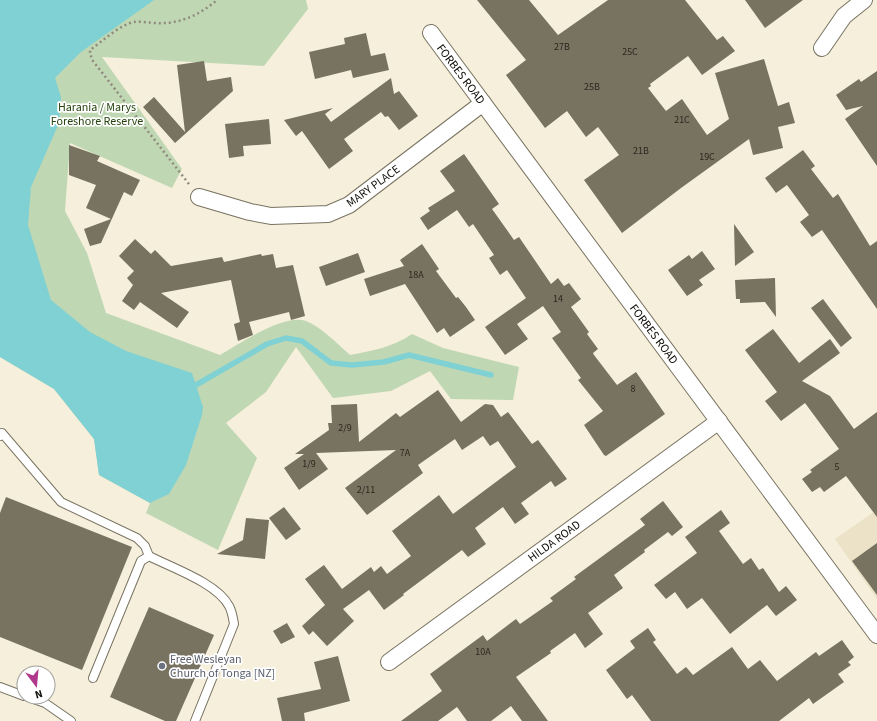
<svg xmlns="http://www.w3.org/2000/svg" width="877" height="721" font-family="'Source Sans 3',sans-serif">
	<style>
		.built { fill: #ebe2c7 }
		.green { fill: #c0d7b3 }
		.water { fill: #80d1d3 }
		.lines { fill: none; stroke-linecap: round; stroke-linejoin: round }
		.stream { stroke: #80d1d3; stroke-width: 5.5 }
		.building { fill: #787261 }
		.service-casing { stroke: #797362; stroke-width: 10 }
		.minor-casing { stroke: #797362; stroke-width: 18 }
		.path { stroke: #8f8a7d; stroke-width: 2.5; stroke-dasharray: 2 3; stroke-linecap: butt }
		.service { stroke: #fff; stroke-width: 8 }
		.minor { stroke: #fff; stroke-width: 16 }
		.worship-dot { fill: #6b7280; stroke: #fff; stroke-width: 1.5 }
		.labels { text-anchor: middle; stroke-width: 3.5; stroke-linejoin: round; paint-order: stroke }
		.number-label { font-size: 10px; fill: #2a271e }
		.street-label { font-size: 12px; fill: #100e08; stroke: #fff }
		.park-label { font-size: 12px; fill: #26430c; stroke: #fff }
		.worship-label { font-size: 12px; fill: #5b616d; stroke: #fff; text-anchor: start }
	</style>
	<rect width="100%" height="100%" fill="#f5efdb"/>
	<!-- built -->
	<polygon class="built" points="877,510 877,599 835,539"/>
	<!-- green -->
	<path class="green" d="M0,0H306L308,9L264,66L102,57L182,169L172,188L70,143L65,211L87,253L106,313L220,355C239,344 284,313 306,321C321,327 338,344 350,355C372,351 393,347 412,334L443,348L519,367L513,400L451,399L430,371L391,391L333,398L296,347L266,392L226,423L257,458L218,550L146,513L150,503L99,475L94,439L54,389L0,357Z"/>
	<!-- water -->
	<polygon class="water" points="0,0 154,0 81,52 55,78 61,97 59,123 31,187 28,225 51,300 90,332 126,351 192,373 203,407 202,415 186,465 169,494 150,503 99,475 94,439 54,389 0,357"/>
	<g class="lines">
		<!-- stream -->
		<polyline class="stream" points="196,385 267,344 286,338 302,341 331,363 352,365 384,362 409,355 491,375"/>
	</g>
	<!-- building -->
	<g class="building">
		<polygon points="477,0 529,0 558,35 608,0 685,0 717,40 723,36 735,51 702,75 688,56 650,84 651,86 648,88 666,111 682,99 707,135 729,119 715,73 764,59 778,106 789,102 795,123 778,127 783,148 753,155 749,139 681,188 622,233 584,180 619,155 598,127 586,137 567,111 545,128 506,75 526,60"/>
		<polygon points="745,0 803,0 765,28"/>
		<polygon points="366,33 371,56 385,53 389,70 353,78 351,70 315,79 309,52 345,44 344,38"/>
		<polygon points="204,61 207,81 231,77 233,91 175,143 143,107 154,97 185,132 177,65"/>
		<polygon points="877,71 877,166 845,119 863,106 846,110 836,95 859,79 861,82"/>
		<polygon points="391,78 394,94 399,91 418,116 399,130 388,116 385,117 381,112 344,139 353,151 329,169 302,131 296,136 284,120 333,108 325,114 331,122"/>
		<polygon points="269,119 271,144 243,146 244,156 229,158 225,124"/>
		<polygon points="69,145 100,156 97,161 140,180 132,196 124,192 101,243 90,246 84,229 111,219 86,208 96,185 69,175"/>
		<polygon points="803,150 815,166 811,169 833,198 838,194 870,246 877,241 877,309 822,230 812,237 800,222 809,215 787,185 776,193 765,178"/>
		<polygon points="464,154 499,204 492,209 514,240 519,237 551,284 558,278 564,286 569,283 581,299 571,307 589,332 587,334 598,349 593,353 594,355 617,385 636,372 665,414 606,456 604,455 584,425 603,411 578,380 581,378 552,338 561,332 543,306 517,324 528,339 505,355 485,327 526,298 507,270 500,275 489,258 494,255 473,224 469,227 457,210 428,230 420,218 430,211 428,208 455,191 440,171"/>
		<polygon points="734,224 754,252 735,266"/>
		<polygon points="135,239 151,254 155,250 171,266 222,257 224,262 261,254 262,256 273,254 276,268 293,265 305,316 291,320 289,312 249,322 253,335 238,341 234,324 240,322 231,280 161,293 189,312 177,328 140,302 134,310 122,301 133,285 127,278 134,271 119,256"/>
		<polygon points="422,244 439,269 436,271 456,298 458,297 466,307 475,320 450,337 444,328 437,333 405,284 370,296 364,279 404,266 400,260"/>
		<polygon points="702,251 715,269 699,280 703,285 687,296 668,270 689,255 692,259"/>
		<polygon points="358,253 365,272 326,286 319,267"/>
		<polygon points="775,278 776,317 765,302 740,303 740,299 736,299 735,280"/>
		<polygon points="823,299 852,338 841,347 811,308"/>
		<polygon points="773,329 799,363 830,339 840,353 802,381 830,396 854,429 877,412 877,517 846,476 824,492 820,487 812,492 802,479 812,472 810,470 839,449 805,403 781,421 765,401 777,392 745,350"/>
		<polygon points="438,390 461,422 485,404 493,405 501,417 508,412 532,444 538,440 567,479 555,487 551,481 521,503 529,514 515,524 503,507 475,528 486,544 468,557 462,550 403,594 404,595 384,610 369,590 343,609 354,621 327,646 313,631 309,635 302,626 325,605 305,579 324,565 342,589 371,567 374,572 381,566 387,574 411,556 392,531 439,495 453,514 516,467 498,441 490,446 483,436 462,450 455,439 418,465 423,473 367,515 345,488 396,450 316,453 328,469 299,490 284,468 304,454 295,454 329,430 328,423 332,423 331,405 357,404 359,442 396,413 400,417"/>
		<polygon points="6,497 132,547 82,670 0,637 0,513"/>
		<polygon points="663,501 683,527 672,536 668,532 644,550 645,552 614,575 623,588 588,613 603,634 585,648 575,633 550,651 551,653 516,677 548,721 522,721 511,706 491,721 467,721 457,707 438,721 401,721 442,691 430,674 483,635 487,641 516,619 520,624 553,601 550,598 576,579 574,577 645,525 640,519"/>
		<polygon points="284,507 301,529 286,540 269,518"/>
		<polygon points="721,510 730,523 719,531 743,564 751,558 759,570 763,568 779,592 786,586 797,600 776,616 767,605 730,634 702,598 687,609 675,592 666,599 654,585 697,553 685,537"/>
		<polygon points="246,518 269,520 265,559 217,554 243,540"/>
		<polygon points="877,543 877,595 852,561"/>
		<polygon points="149,607 214,635 176,721 165,721 110,697"/>
		<polygon points="287,623 295,637 281,644 273,631"/>
		<polygon points="648,628 656,640 653,642 677,674 686,667 693,675 732,647 748,669 760,660 777,681 816,652 819,656 842,640 854,657 848,662 851,665 838,674 844,682 813,704 809,698 779,721 651,721 632,695 627,699 606,670 635,648 630,641"/>
		<polygon points="338,656 350,701 304,713 305,721 282,721 277,698 321,689 314,662"/>
	</g>
	<g class="lines">
		<!-- service casing -->
		<g class="service-casing">
			<g id="service">
				<polyline points="0,436 2,433 61,502 137,538 145,546 149,556"/>
				<path d="M93,678L141,561L149,556C172,568 217,583 229,606C232,611 233,618 234,624L195,721"/>
				<polyline points="0,687 24,696"/>
				<polyline points="28,697 45,703 71,721"/>
			</g>
		</g>
		<!-- minor casing -->
		<g class="minor-casing">
			<g id="minor">
				<polyline points="431,33 877,635"/>
				<polyline points="822,48 844,16 864,0"/>
				<polyline points="199,197 250,212 271,216 328,214 349,205 483,103"/>
				<polyline points="389,662 719,421"/>
			</g>
		</g>
		<!-- path -->
		<path class="path" d="M189,184L93,61L90,54V50C103,41 119,25 134,22C144,21 155,24 165,23C184,22 202,13 217,0"/>
		<!-- service -->
		<use href="#service" class="service"/>
		<!-- minor -->
		<use href="#minor" class="minor"/>
	</g>
	<!-- markers -->
	<circle class="worship-dot" cx="162" cy="666" r="4"/>
	<g class="labels">
		<!-- number labels -->
		<g class="number-label">
			<text x="562" y="50">27B</text>
			<text x="630" y="55">25C</text>
			<text x="592" y="90">25B</text>
			<text x="682" y="123">21C</text>
			<text x="641" y="154">21B</text>
			<text x="707" y="160">19C</text>
			<text x="416" y="278">18A</text>
			<text x="558" y="302">14</text>
			<text x="633" y="392">8</text>
			<text x="345" y="431">2/9</text>
			<text x="405" y="456">7A</text>
			<text x="309" y="467">1/9</text>
			<text x="837" y="470">5</text>
			<text x="366" y="493">2/11</text>
			<text x="483" y="655">10A</text>
		</g>
		<!-- street labels -->
		<g class="street-label">
			<text transform="translate(461 74) rotate(53)" y="4">FORBES ROAD</text>
			<text transform="translate(373 186) rotate(-36)" y="4">MARY PLACE</text>
			<text transform="translate(654 334) rotate(53)" y="4">FORBES ROAD</text>
			<text transform="translate(554 541) rotate(-36)" y="4">HILDA ROAD</text>
		</g>
		<!-- park labels -->
		<g class="park-label">
			<text x="97" y="111">Harania / Marys<tspan x="97" dy="14">Foreshore Reserve</tspan></text>
		</g>
		<!-- worship labels -->
		<g class="worship-label">
			<text x="170" y="663">Free Wesleyan<tspan x="170" dy="14">Church of Tonga [NZ]</tspan></text>
		</g>
	</g>
	<!-- north arrow -->
	<g transform="translate(36 685) rotate(164)"><circle r="19" fill="#ffffff" stroke="#9f9f9c"/>
	<path d="M0-3L7 15L0 10L-7 15Z" fill="#b0378b"/>
	<text y="-6" font-size="11" font-weight="bold" text-anchor="middle" fill="#100e08">N</text>
	</g>
</svg>
